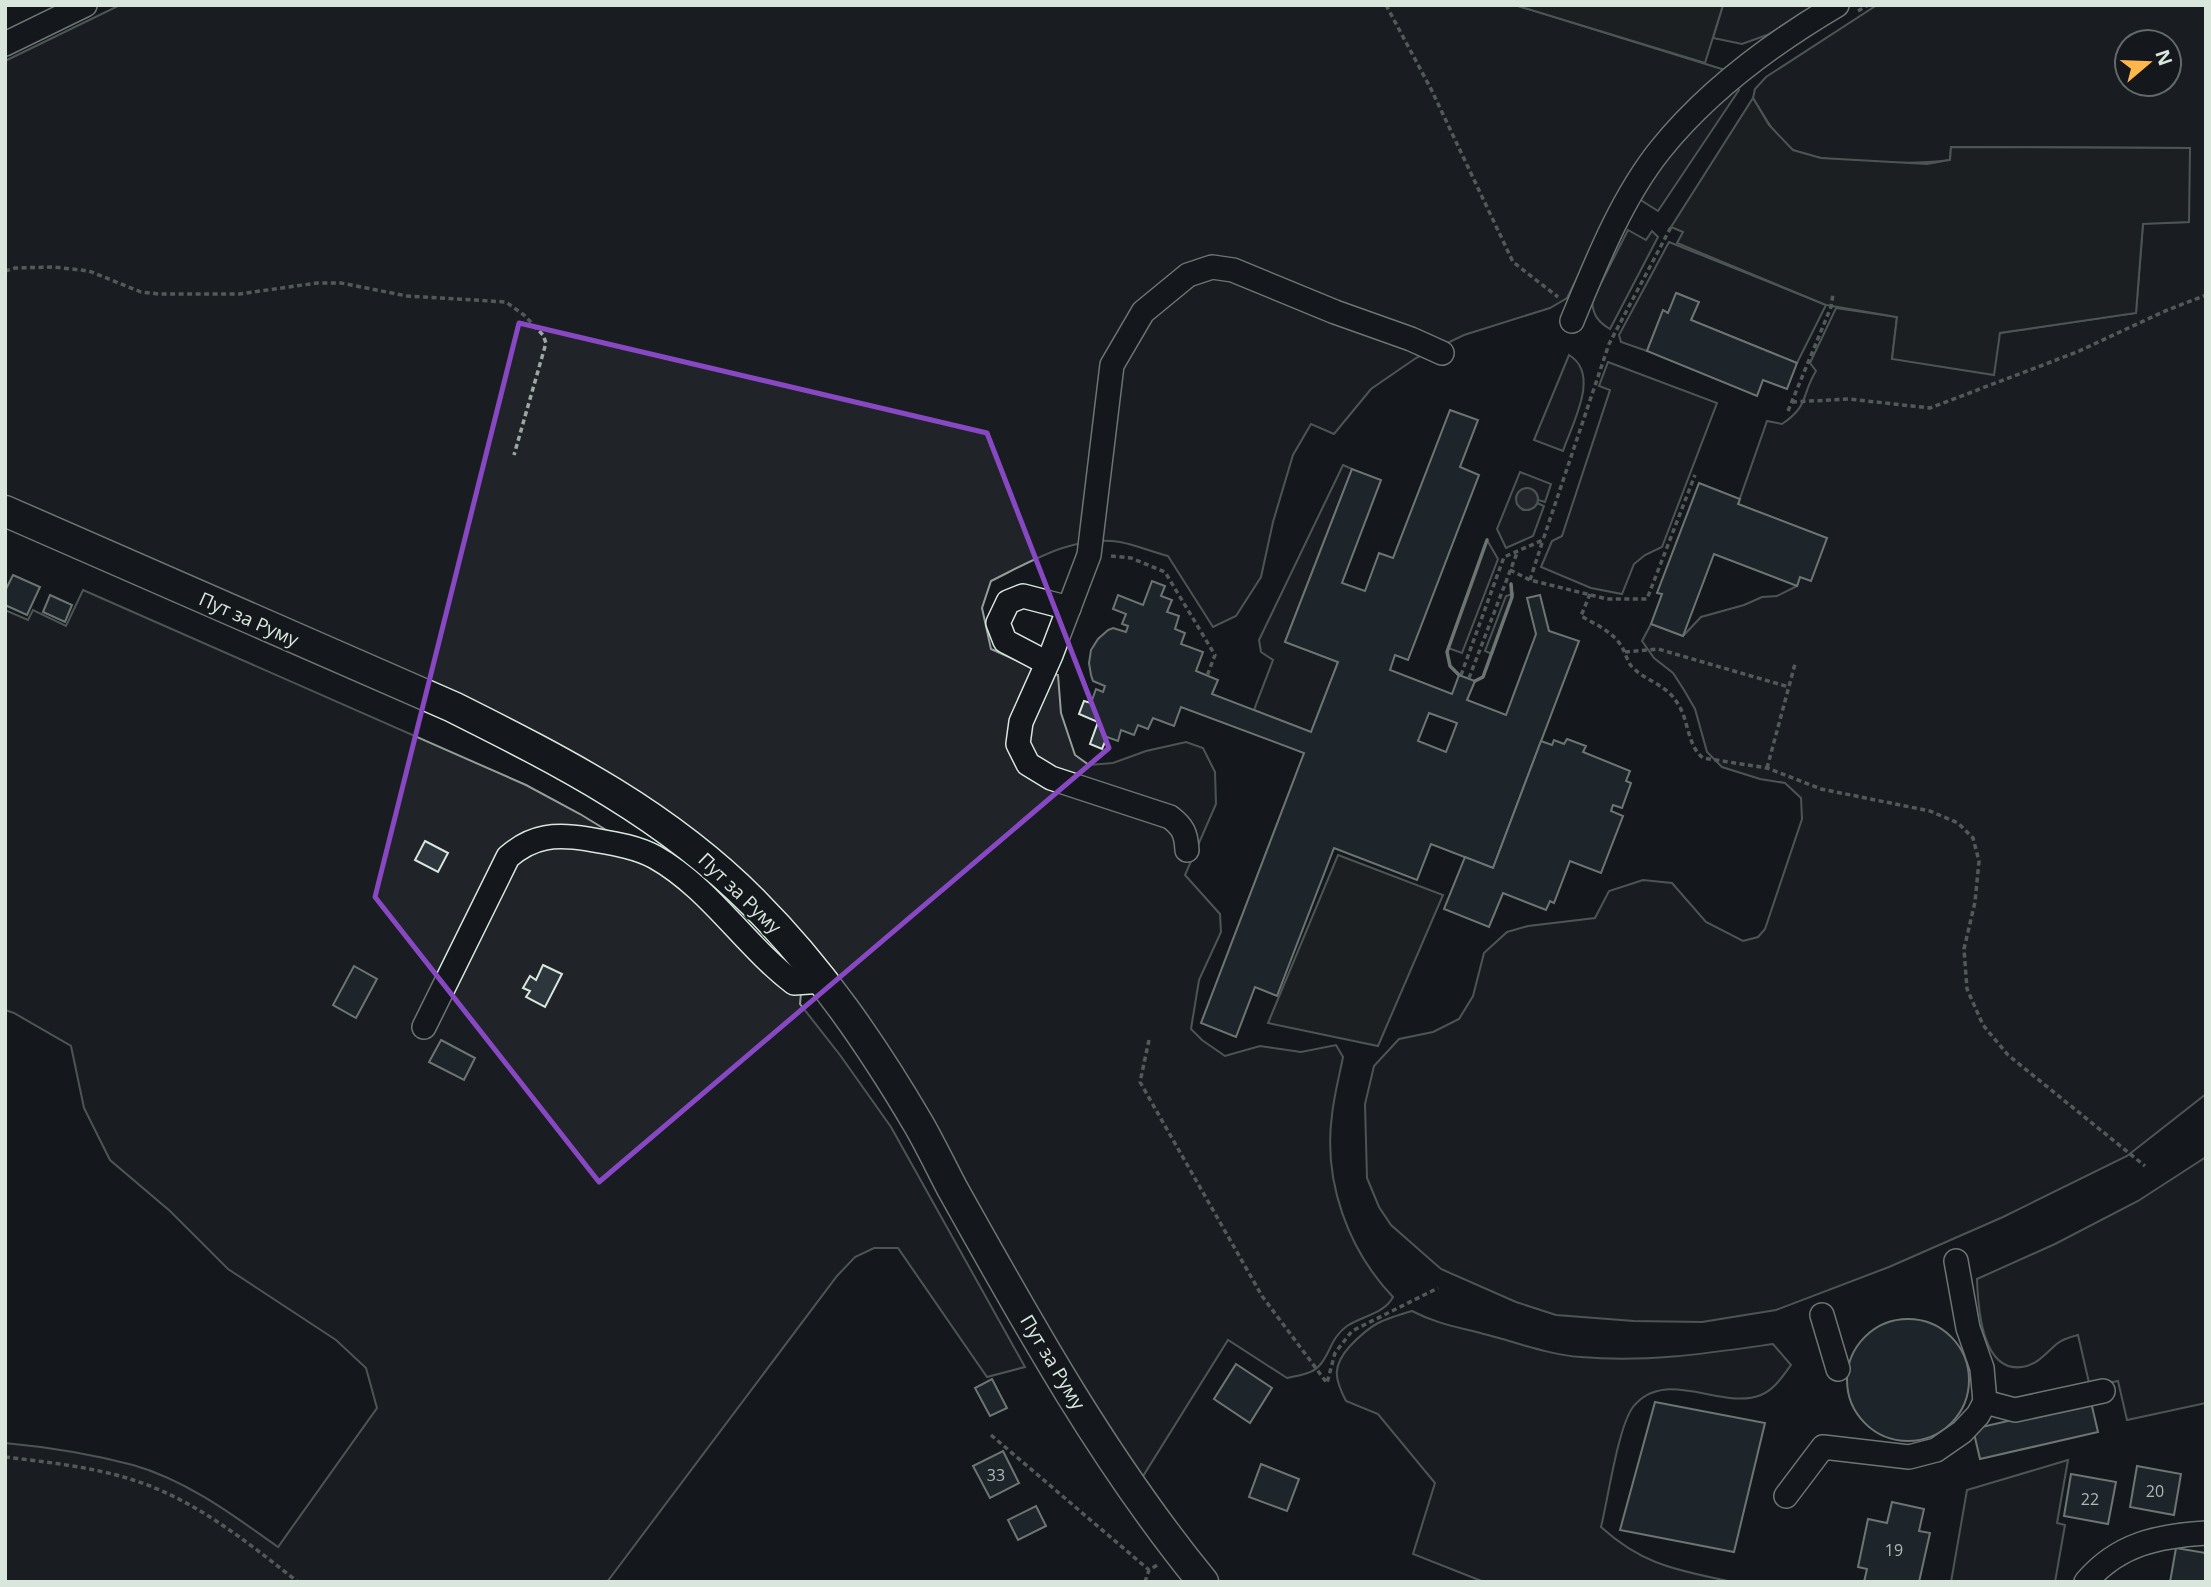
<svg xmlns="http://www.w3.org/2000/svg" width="2211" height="1587" font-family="'Open Sans',sans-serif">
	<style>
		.green { fill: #202428; stroke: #939e99; stroke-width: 2; fill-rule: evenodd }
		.parking { fill: #24282b; stroke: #939e99; stroke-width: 2 }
		.water { fill: #363b3e; stroke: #939e99; stroke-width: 2 }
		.building { fill: #2c363c; stroke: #d8e6dc; stroke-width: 2; fill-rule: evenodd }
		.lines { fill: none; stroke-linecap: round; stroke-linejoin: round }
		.minor-casing { stroke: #d8e6dc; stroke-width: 26 }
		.major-casing { stroke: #d8e6dc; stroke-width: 33 }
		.path { stroke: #9da8a2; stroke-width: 3.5; stroke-dasharray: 5 3.5; stroke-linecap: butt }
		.minor { stroke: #14181c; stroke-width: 23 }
		.major { stroke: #14181c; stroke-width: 30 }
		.wall { stroke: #d8e6dc; stroke-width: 3.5 }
		.marked { fill: none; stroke: #8948c3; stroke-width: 5; stroke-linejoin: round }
		.labels { text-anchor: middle; stroke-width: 5; stroke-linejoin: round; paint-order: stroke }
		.number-label { font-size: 16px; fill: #adbab4 }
		.street-label { font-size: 19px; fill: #d8e6dc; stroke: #14181c }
	</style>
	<rect width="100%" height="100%" fill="#14181c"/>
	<!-- green -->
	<g class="green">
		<path d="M120,5H1515L1725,70L1687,103L1616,201L1567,298L1550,308L1464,335L1416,358L1371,389L1334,434L1311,424L1293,455L1273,522L1261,577L1236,616L1213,627L1168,556C1152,552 1136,545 1120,542C1075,534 1030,562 991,581L982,608L991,649L1031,667L1058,675L1061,713L1075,755L1089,765L1113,763L1146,751L1186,742L1203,748L1215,772L1216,804L1185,875L1220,914L1221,932L1199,980L1191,1029L1202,1040L1225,1056L1260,1046L1301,1052L1336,1045L1343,1057C1339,1077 1334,1096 1332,1115C1323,1181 1348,1250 1393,1297C1384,1314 1362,1316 1347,1326C1330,1338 1330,1356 1318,1367C1311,1374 1297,1376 1287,1378L1228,1340L1140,1481C1098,1412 1053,1343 1013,1272C956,1168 904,1061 831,967C801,928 764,894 729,860L5,499V61Z"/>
		<polygon points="1723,5 1818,5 1767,35 1742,44 1713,38"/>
		<path d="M1877,5H2206V1094L2127,1156L2003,1217L1889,1267L1776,1310L1702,1322L1634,1321L1556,1315L1516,1302L1441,1269L1391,1225L1379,1207L1367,1178L1365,1104L1374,1066L1399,1039L1433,1032L1459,1019L1473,996L1484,953L1507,932L1528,926L1595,918L1609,891L1643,880L1672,883L1706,922L1743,941L1758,937L1765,929L1802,819L1801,798L1785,783L1760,779L1722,767L1707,752L1695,709L1684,690L1673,673L1654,658L1642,641L1651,624L1683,636L1701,617L1744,605L1762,597L1777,596L1797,586L1800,577L1827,538L1738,504L1767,421L1782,424C1810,405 1801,395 1816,371L1810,363L1836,308L1897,317L1892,359L1999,333L2136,313L2143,223L2189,222V148L1951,147L1950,160C1922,165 1817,164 1793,150C1777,141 1763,114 1753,98L1755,89L1766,77ZM2127,42H2169V84H2127Z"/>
		<polygon points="1734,85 1739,90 1658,211 1639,199 1657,168"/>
		<path d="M1628,230L1646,240L1652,231L1658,237L1610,329C1598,322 1593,315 1592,301Z"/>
		<polygon points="1669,242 1826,305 1797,363 1691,320 1698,302 1677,293 1668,313 1663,311 1647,351 1621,342 1619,335"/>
		<path d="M1569,355C1601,374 1572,424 1563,451L1534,440Z"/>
		<polygon points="1608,362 1717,403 1662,547 1645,555 1634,564 1622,594 1591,588 1541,567 1552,541 1562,536 1610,390 1599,386"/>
		<polygon points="1343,465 1352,469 1285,642 1338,662 1311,732 1254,710 1273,660 1261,652 1259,640"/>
		<polygon points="1520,472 1551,484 1545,502 1538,500 1533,490 1522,490 1517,504 1523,510 1529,510 1537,503 1544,506 1533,536 1506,548 1497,529"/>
		<polygon points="1487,540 1498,559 1462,653 1448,648"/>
		<path d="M83,590L526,785L580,814L616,836L670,879L801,993L800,1004L840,1055L891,1127L1025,1367L987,1377L898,1248H874L855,1257L837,1276L607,1582H5V1443C48,1447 91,1454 133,1465C186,1480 233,1515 278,1547L377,1408L366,1368L336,1340L228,1269L170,1211L110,1160L84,1108L71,1046L14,1013L5,1010V610L28,620L33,610L66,626Z"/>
		<polygon points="1513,594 1512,597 1492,654 1485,651 1506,596"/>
		<path d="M2206,1157V1403L2127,1420L2118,1381L2090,1387L2078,1335C2071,1337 2063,1339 2058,1343C2048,1351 2040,1362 2027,1366C1982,1378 1978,1308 1977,1279L2055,1244L2138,1201Z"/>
		<path d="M1412,1311C1439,1325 1459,1327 1488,1335C1518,1343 1550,1355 1581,1357C1646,1363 1710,1353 1773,1344L1791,1365C1782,1377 1775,1389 1761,1395C1722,1411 1665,1366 1633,1407C1618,1427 1608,1499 1601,1527C1644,1566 1678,1570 1732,1582H1484L1413,1554L1435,1483L1378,1414L1346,1401C1334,1378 1332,1366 1350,1346C1372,1323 1381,1320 1412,1311Z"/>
		<polygon points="2068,1460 2057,1523 2065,1525 2055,1582 1951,1582 1967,1490"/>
	</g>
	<!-- parking -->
	<g class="parking">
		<polygon points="1515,5 1723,5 1705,63"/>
		<polygon points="1753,98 1769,125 1793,150 1821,158 1927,164 1950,160 1951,147 2190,148 2189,222 2143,224 2136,313 2000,333 1994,375 1892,359 1897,317 1826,305 1677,243 1683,232 1671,227"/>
		<polygon points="1338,855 1443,895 1378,1046 1268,1023"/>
	</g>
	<!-- water -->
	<circle class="water" cx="1527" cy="499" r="11"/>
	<!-- building -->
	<g class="building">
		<polygon points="1676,293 1699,302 1691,320 1797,363 1787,389 1763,380 1757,396 1647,351 1663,310 1668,313"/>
		<path d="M1450,410L1478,420L1460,467L1479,475L1408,660L1395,655L1390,670L1452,694L1459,675L1475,681L1467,700L1506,715L1536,634L1527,598L1540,595L1549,631L1579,641L1493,868L1431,844L1417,880L1334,848L1277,996L1255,987L1236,1037L1201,1023L1304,753L1181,707L1174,726L1153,718L1148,729L1138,725L1134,735L1121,730L1118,741L1107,737L1102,749L1090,744L1098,722L1079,714L1084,701L1091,703L1096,689L1103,692L1105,686L1093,681L1091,675L1089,663L1091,650L1098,639L1108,630L1113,628L1126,632L1128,626L1122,624L1126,614L1113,609L1118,595L1143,605L1152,581L1165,586L1161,596L1172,600L1167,612L1179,616L1175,629L1185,633L1181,644L1203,652L1196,671L1218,680L1212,694L1311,732L1338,662L1285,642L1352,469L1381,480L1342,583L1365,591L1379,553L1393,558ZM1429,713L1457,723L1446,752L1418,741Z"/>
		<polygon points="1699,483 1740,499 1738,504 1827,538 1811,581 1800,577 1797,586 1714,554 1683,636 1651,624 1662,594 1657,593"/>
		<polygon points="13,575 40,587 27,615 5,605 5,591"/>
		<polygon points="50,595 72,605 65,622 43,612"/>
		<polygon points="1567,739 1586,746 1583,752 1630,771 1626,781 1631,783 1622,808 1613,805 1611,811 1623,816 1601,873 1570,861 1554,903 1550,901 1546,910 1503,893 1489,927 1444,909 1465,857 1493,868 1541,741 1552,745 1554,740 1564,744"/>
		<polygon points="425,841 448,853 438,872 415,860"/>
		<polygon points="543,965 562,974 545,1007 526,997 530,991 523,988 530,976 536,980"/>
		<polygon points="354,966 377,979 356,1018 333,1005"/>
		<polygon points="441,1040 475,1058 464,1080 429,1062"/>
		<circle cx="1908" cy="1380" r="61"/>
		<polygon points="1236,1364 1272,1388 1250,1423 1214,1399"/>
		<polygon points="992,1379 1007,1408 990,1416 975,1388"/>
		<polygon points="1655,1402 1765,1423 1734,1552 1620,1530"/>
		<polygon points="2091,1402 2098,1432 1980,1459 1973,1429"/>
		<polygon points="1003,1451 1019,1483 990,1498 973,1466"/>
		<polygon points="1261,1464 1299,1479 1287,1511 1249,1497"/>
		<polygon points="2137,1466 2181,1474 2174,1515 2130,1507"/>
		<polygon points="2071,1474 2116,1482 2108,1524 2064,1516"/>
		<polygon points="1892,1502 1924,1509 1919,1531 1930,1533 1919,1582 1864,1582 1867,1569 1858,1567 1868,1519 1887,1523"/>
		<polygon points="1036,1506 1046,1526 1018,1540 1008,1520"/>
		<polygon points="2176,1548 2206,1553 2206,1582 2170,1582"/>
	</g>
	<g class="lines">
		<!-- minor casing -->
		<g class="minor-casing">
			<g id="minor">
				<polyline points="5,44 85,5"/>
				<path d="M1572,321C1596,263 1621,199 1660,150C1708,90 1771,44 1837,5"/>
				<polyline points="1047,663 1005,641 998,623 1008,602 1023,596 1069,608"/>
				<path d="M1187,850C1186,833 1183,827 1170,817L1051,778L1028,764L1018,744L1021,722L1051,655L1089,555L1112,365L1143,312L1188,275L1212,267L1233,270L1335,312L1411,339L1442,353"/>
				<path d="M424,1027L508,857C533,835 556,834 588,839C610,843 635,846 655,857C710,888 744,945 794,983L824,981"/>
				<polyline points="1956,1261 1968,1328 1982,1368 1985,1402 2015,1410 2103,1391"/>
				<polyline points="1822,1315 1838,1369"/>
				<polyline points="1786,1496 1823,1447 1909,1457 1936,1450 1962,1432 1978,1415 1985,1402"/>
				<path d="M2086,1582C2118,1544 2158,1536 2206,1533"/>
			</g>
		</g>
		<!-- major casing -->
		<g class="major-casing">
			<path id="major" d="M5,511L453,707C563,762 667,815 754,903C820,969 872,1045 919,1125C931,1146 941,1167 952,1188C1028,1324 1104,1461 1203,1582"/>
		</g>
		<!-- path -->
		<g class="path">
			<polyline points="1386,5 1431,89 1513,262 1558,297"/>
			<polyline points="1858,11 1868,5"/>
			<polyline points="5,271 15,268 54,267 89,271 141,292 159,294 239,294 317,283 341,283 407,296 506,302 524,315 543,335 546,343 514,455"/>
			<polyline points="1792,402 1849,399 1930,408 2077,352 2165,311 2206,295"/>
			<polyline points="1788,411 1831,307 1833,294"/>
			<polyline points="1111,556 1131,558 1165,572 1215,655 1207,676"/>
			<polyline points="1510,570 1530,580 1607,599 1647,599 1695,475"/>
			<polyline points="1530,580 1543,540"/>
			<path d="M1590,594L1581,616C1595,624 1611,631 1620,644C1626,652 1626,661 1633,668C1649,683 1666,684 1678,704C1689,721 1687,745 1703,758L1767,768L1821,789L1930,811L1958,823L1973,838L1979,861L1975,902L1964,949L1967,989L1983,1025L2008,1055L2145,1166"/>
			<polyline points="1625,652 1658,649 1789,687"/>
			<polyline points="1461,675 1504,557 1543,540 1609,344 1671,227"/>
			<polyline points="1469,678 1517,553"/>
			<polyline points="1767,768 1795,664"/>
			<polyline points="1149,1040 1140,1082 1262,1296 1327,1383 1335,1353 1352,1331 1438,1288"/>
			<polyline points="991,1435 1149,1570"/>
			<path d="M5,1457C46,1462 94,1467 133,1480C196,1500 247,1542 298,1582"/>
			<polyline points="1145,1582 1149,1570 1159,1564"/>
		</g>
		<!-- minor -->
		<use href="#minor" class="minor"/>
		<!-- major -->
		<use href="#major" class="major"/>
		<!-- wall -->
		<g class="wall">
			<polyline points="1459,675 1450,666 1447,652 1487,540"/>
			<polyline points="1475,681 1483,677 1512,597 1511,584"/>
		</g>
	</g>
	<!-- marked area -->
	<path d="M0 0H2211V1587H0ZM519,323L987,433L1109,748L599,1182L375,897Z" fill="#14181c" fill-opacity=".55" fill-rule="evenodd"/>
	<path class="marked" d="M519,323L987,433L1109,748L599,1182L375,897Z"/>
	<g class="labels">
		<!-- number labels -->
		<g class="number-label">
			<text x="996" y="1481">33</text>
			<text x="2155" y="1497">20</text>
			<text x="2090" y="1505">22</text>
			<text x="1894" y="1556">19</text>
		</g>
		<!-- street labels -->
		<g class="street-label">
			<text transform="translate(249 619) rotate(24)" y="7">Пут за Руму</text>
			<text transform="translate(740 893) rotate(44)" y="7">Пут за Руму</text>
			<text transform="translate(1053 1362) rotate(59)" y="7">Пут за Руму</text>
		</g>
	</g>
	<!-- border -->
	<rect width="2211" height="1587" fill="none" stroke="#d8e6dc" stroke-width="14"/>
	<!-- north arrow -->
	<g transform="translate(2148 63) rotate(71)"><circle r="33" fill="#14181c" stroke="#626a69" stroke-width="2"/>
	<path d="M0-5L12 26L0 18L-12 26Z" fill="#ffb74d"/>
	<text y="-10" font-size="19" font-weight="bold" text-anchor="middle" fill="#d8e6dc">N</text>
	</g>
</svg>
